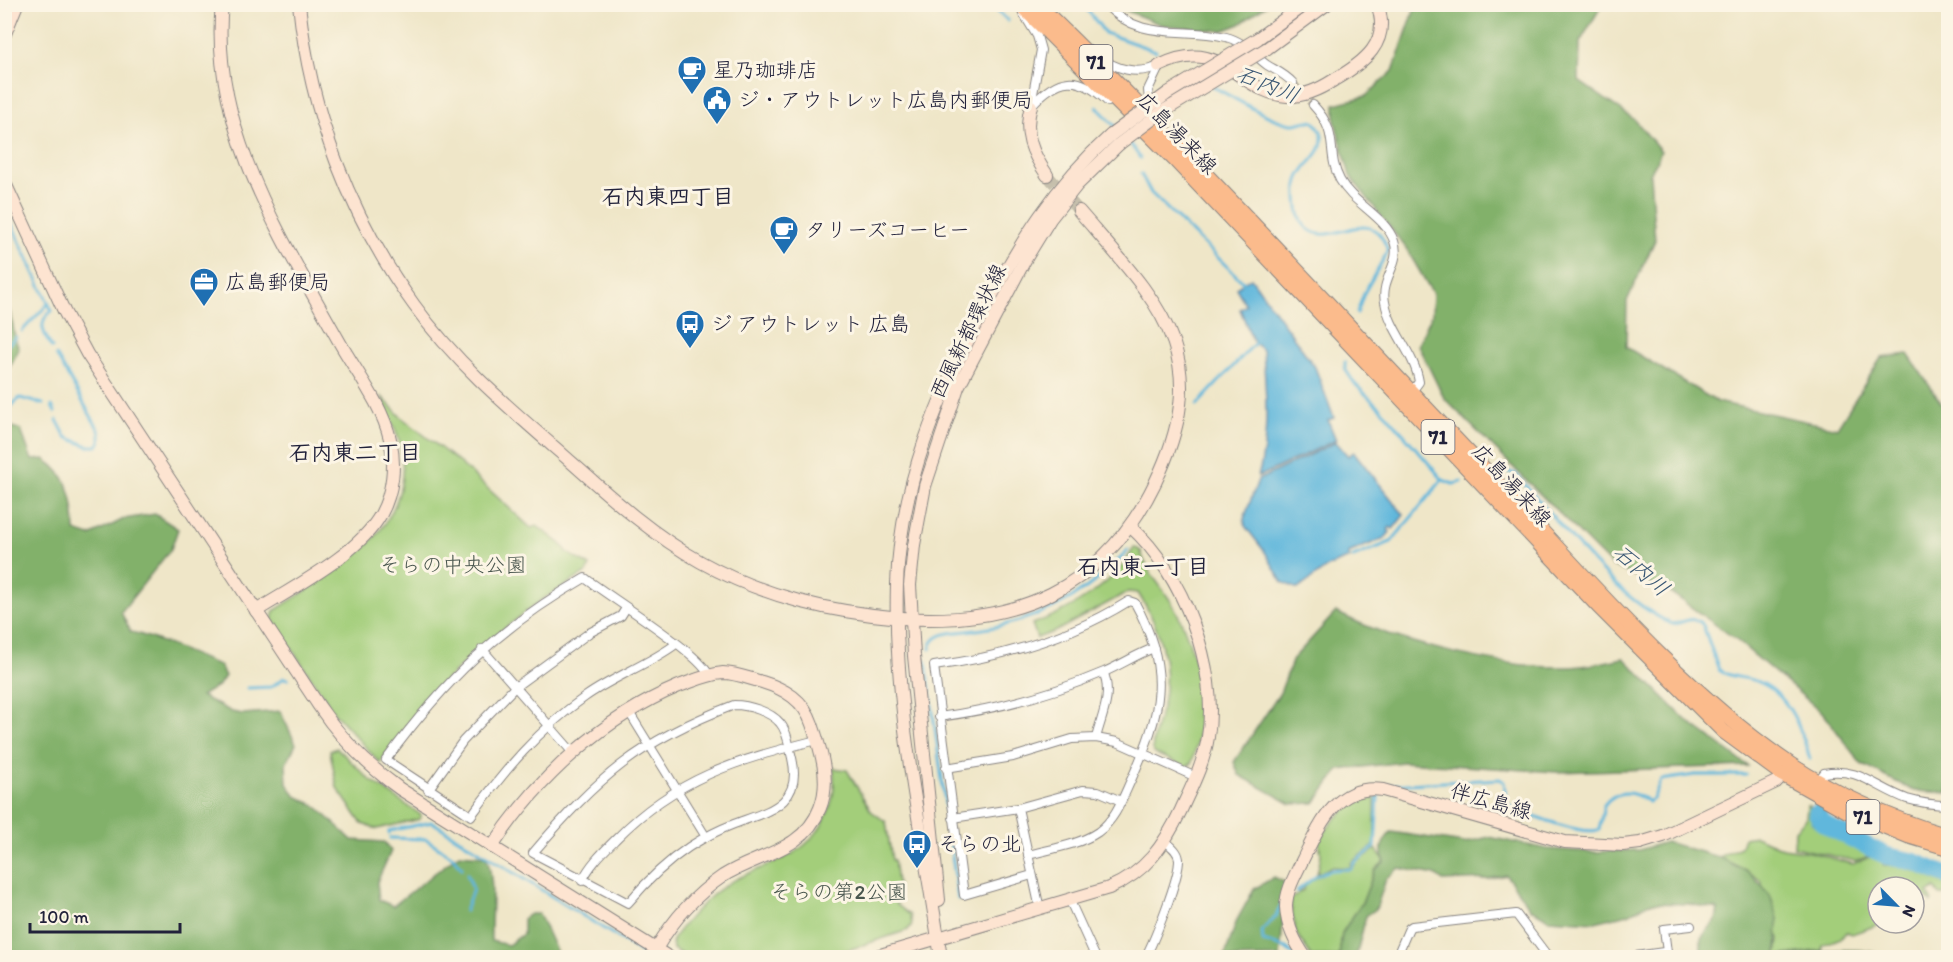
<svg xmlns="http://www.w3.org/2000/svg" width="1953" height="962" font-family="Itim,'Klee One',sans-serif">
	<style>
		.green { fill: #a3ce7a; stroke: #62785a; stroke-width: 1.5 }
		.forest { fill: #82b16a; stroke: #526a52; stroke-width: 1.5 }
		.water { fill: #60b7dc; stroke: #416c8c; stroke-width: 1.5 }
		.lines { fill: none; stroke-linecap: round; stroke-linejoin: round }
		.stream { stroke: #60b7dc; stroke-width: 3 }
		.river { stroke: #60b7dc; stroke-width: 18 }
		.street-tunnel { stroke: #c6bfac; stroke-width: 8; stroke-dasharray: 8 4; stroke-linecap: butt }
		.secondary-tunnel { stroke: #c6bfac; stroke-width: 12; stroke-dasharray: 12 6; stroke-linecap: butt }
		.street-casing { stroke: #888482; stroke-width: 10 }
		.secondary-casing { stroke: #888482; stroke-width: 14 }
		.primary-casing { stroke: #888482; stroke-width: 16 }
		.street { stroke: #fff; stroke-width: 8 }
		.secondary { stroke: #fde4d1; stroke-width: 12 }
		.primary { stroke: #fbbb8c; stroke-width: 14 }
		.secondary-bridge-casing { stroke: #888482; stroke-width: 14; stroke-linecap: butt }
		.secondary-bridge { stroke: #fde4d1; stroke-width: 12 }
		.labels { text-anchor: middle; stroke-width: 6; stroke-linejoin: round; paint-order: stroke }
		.shield { fill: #fcf5e5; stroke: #63616e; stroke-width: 1.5 }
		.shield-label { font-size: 20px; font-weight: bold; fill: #22223b }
		.poi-label { font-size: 21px; fill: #22223b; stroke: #fcf5e5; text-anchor: start }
		.street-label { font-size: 21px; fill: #22223b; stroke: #fcf5e5 }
		.park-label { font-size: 21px; fill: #49564e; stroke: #fcf5e5 }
		.water-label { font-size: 22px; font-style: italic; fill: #385673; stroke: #fcf5e5 }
		.neighbourhood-label { font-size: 22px; font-weight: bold; fill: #22223b; stroke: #fcf5e5 }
	</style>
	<rect width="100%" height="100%" fill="#fcf5e5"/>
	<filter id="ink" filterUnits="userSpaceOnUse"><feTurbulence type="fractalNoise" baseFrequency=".0167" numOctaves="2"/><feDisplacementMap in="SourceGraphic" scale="12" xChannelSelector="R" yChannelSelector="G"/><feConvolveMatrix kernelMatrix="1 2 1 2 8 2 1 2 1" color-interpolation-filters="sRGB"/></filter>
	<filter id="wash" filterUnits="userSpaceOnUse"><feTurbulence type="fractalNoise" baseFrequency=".008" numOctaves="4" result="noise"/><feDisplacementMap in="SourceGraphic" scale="24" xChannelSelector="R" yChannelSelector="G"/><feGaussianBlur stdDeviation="1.35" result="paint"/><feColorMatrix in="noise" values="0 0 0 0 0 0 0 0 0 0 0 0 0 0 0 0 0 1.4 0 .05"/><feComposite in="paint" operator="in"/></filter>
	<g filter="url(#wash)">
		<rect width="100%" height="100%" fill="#efe6c8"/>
		<!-- green -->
		<g class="green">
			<path d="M382,397L401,417L461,464L531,528L537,526L561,544L568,553L590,566L586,573L541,600L478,649L433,693L380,763L336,715L272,619L274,611C333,572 415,534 401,448C397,429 386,413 382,397Z"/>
			<path d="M1134,547L1141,551C1145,571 1163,587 1173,605C1199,652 1209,714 1191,764L1186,767L1154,753C1149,741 1160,718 1163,704C1171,665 1160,626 1138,593L1128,592L1056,631L1037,638L1032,624C1070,611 1118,582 1134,547Z"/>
			<polygon points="337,748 369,779 421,815 420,819 377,829 362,824 337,788 330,751"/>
			<path d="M833,768L847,770L871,811L886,822L892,860H894L899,898L896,904L910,915L912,924L908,930L827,957H687L673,949L672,940C687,919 704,900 726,885C746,872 768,867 788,856C820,840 839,804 833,768Z"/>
			<path d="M1375,798V845L1351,863L1350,868L1331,867L1317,874L1321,855L1319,841C1330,823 1349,799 1375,798Z"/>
			<path d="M1807,805L1810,806C1804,844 1859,830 1867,857L1855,861L1794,847L1795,830L1806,819Z"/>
			<path d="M1755,836L1783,848L1810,852L1853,864L1870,857L1871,854L1884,861L1883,865C1907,865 1926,875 1947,885L1945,895H1940L1935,888L1928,893L1932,900L1931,902L1918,891L1914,893V887H1878V923H1883L1852,934L1847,932L1841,938L1822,945V950L1777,956L1779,939L1761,881L1749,872L1718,857L1741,847L1744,838Z"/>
			<polygon points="1376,849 1385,861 1375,870 1363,901 1342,933 1339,957 1312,957 1296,933 1290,900 1303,890 1307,883 1328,870 1351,870 1356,863"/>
		</g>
		<!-- forest -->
		<g class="forest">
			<polygon points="1206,5 1266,5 1240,24 1222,31 1162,25 1112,5"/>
			<polygon points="1416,5 1602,5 1580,42 1579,81 1635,120 1661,151 1650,175 1655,240 1627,301 1626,347 1717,402 1837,428 1881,358 1908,354 1948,413 1948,793 1914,791 1861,764 1824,714 1734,638 1674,595 1611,565 1444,398 1418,345 1432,314 1433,294 1406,248 1350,176 1335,122 1335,104 1366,96 1393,71"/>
			<path d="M4,305H7C14,319 12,334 19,349L8,370L5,372Z"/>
			<path d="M5,424L21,430L32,460L44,459C71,476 74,501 75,531L90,536L124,519L155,514L178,529L171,549L121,612L131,632C161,639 189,654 219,665L225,676L219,685L201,696L232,712L243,714L280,711L296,744L286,764L287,784L296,796L316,806L352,840L384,842L391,851L377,882L379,900L393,906L459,854L486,856C496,879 490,915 491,941L508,945L523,934V919L530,914H539L559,957H5Z"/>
			<path d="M1336,612C1396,643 1502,669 1570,667C1588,667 1607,661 1624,658L1687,721L1748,766L1556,772L1403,762L1339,770L1315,803L1291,804L1239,775L1234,762L1280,693L1293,659Z"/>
			<path d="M1391,832L1464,843L1489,837L1547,849L1593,852L1639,850L1666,842L1718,857L1749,872L1770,895L1778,918L1777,956C1803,955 1862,942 1883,957H1701V938L1716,920L1718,909L1688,904L1650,903L1628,914L1595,922L1549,919L1531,909L1506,875L1489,879L1443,881L1435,875L1399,868L1386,879L1376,909L1366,916L1356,957L1339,958L1342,933L1363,901L1375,870L1385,861C1378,850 1383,841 1391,832Z"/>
			<polygon points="1274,877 1286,883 1280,957 1224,958 1237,920 1254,889"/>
		</g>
		<!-- water -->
		<g class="water">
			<path d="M1251,278L1315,367L1334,418L1328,420L1336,440L1258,477C1270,435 1266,394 1263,351L1253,341L1240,309L1246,305L1236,288Z"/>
			<polygon points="1336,442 1348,456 1354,452 1404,515 1393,529 1390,527 1388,530 1390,532 1385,538 1348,553 1350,558 1329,566 1298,589 1282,582 1265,552 1245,526 1244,519 1258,480"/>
		</g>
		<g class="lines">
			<!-- stream -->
			<g class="stream">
				<polyline points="991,4 1008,21"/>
				<polyline points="1083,4 1105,33 1156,51"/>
				<polyline points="4,8 6,4"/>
				<path d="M1213,87C1234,97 1270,121 1292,124C1299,125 1306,118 1314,122C1318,125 1322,132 1322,137C1324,153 1306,163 1300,176C1295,185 1297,197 1298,208C1299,214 1301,223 1307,228C1333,251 1371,199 1388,251L1364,293L1357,313"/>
				<polyline points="1097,107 1116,127"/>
				<polyline points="1128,140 1140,158"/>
				<polyline points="1141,174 1151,193 1244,283"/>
				<path d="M4,208L52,311C36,322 44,334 52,348"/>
				<polyline points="22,331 48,304"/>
				<polyline points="4,348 16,337"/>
				<polyline points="56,355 100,432 100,441 97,446 88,446 66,437 57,420"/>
				<polyline points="1345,362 1345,369 1355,384 1387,415 1443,480 1453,484 1462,482"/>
				<polyline points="1197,405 1255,343"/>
				<polyline points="52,406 55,412"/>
				<polyline points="4,412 20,398 43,404"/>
				<path d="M1506,471L1515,474C1561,522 1611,596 1672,624C1685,623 1693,614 1703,625L1719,670C1729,678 1747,677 1759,682C1789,694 1802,731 1810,759"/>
				<polyline points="1353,557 1391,542 1442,480"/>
				<path d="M930,649C932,635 946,633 958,632C1025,627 1083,601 1128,550"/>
				<polyline points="926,661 958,899"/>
				<polyline points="247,688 271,687 284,678 288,679"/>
				<path d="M1388,785L1500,779L1504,782L1507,805C1528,814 1579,835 1599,830L1604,805C1617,788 1634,791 1649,802L1653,799L1661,780L1695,775H1746"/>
				<polyline points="389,833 389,831 432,822 651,958"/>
				<polyline points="390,838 426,839 453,857 462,868"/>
				<path d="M1297,891C1320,873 1320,869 1351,869L1354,863L1375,847L1378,796"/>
				<polyline points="1282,903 1276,916 1262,931 1263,941 1286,948 1298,958"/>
				<polyline points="465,911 473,889 467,874"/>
			</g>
			<!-- river -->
			<polyline class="river" points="1817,813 1822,822 1833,829 1887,856 1915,862 1948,876"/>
		</g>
	</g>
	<g filter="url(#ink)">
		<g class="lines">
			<!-- street-tunnel -->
			<polyline class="street-tunnel" points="1293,83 1313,105"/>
			<!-- secondary-tunnel -->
			<polyline class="secondary-tunnel" points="1047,175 1079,211"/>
			<!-- street casing -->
			<g class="street-casing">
				<g id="street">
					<path d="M1105,4C1142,43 1180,26 1226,37C1244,41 1253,55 1267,65C1277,71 1285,74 1293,83"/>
					<polyline points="1023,13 1037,36 1041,50 1031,105"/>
					<path d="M1096,55C1116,69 1136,76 1159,66"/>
					<path d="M1313,105C1341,135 1325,151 1340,180C1353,204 1385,216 1394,241C1402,263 1380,279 1385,302C1390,331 1415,354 1419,382L1410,394"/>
					<path d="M1031,106C1058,76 1078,73 1108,102"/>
					<polyline points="1150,111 1148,90 1159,67"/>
					<path d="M676,644C648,665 614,676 585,697C539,729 504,771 471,816L386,760C445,680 498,628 585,578C611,598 697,651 709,675"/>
					<polyline points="482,649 574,754"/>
					<path d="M734,705C749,705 771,712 780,723C788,732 789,747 792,758C803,805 768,811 734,824C718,830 703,838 689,847C665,863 646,882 628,903L533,853C598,777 639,741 734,705Z"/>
					<polyline points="629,712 706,837"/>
					<path d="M939,717C997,709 1050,695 1104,672C1121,665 1137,654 1154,648"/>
					<path d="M1096,738C1102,714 1112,698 1104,673"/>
					<polyline points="946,768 1013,757 1072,739 1096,738 1117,742 1196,777"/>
					<path d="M1817,783L1824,773C1858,766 1876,788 1907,799C1921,803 1934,805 1948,805"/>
					<polyline points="428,790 463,741 515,687 589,633 621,616 626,608"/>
					<polyline points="953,818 1018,808"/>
					<path d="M1028,855C1050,849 1079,845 1098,832C1116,819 1123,797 1132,778C1162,712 1172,670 1135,603L1129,601C1070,638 1002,657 934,666L964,895L1032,875"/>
					<path d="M582,881C590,864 604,851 617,838C676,778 737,760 817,740"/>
					<polyline points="1070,901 1096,958"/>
					<polyline points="1040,909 1018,808 1083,790 1098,791 1121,801"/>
					<polyline points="1667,952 1664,929 1691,926"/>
					<path d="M1145,958C1154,941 1180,877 1179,859C1178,851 1171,846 1165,841"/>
					<polyline points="1396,958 1409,928 1412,926 1516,914 1549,958"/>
					<polyline points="1621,958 1664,952 1673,958"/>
				</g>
			</g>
			<!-- secondary casing -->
			<g class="secondary-casing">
				<g id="secondary">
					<path d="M222,4C209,127 283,240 340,343C357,373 382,405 390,439C396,464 393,492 381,514C360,553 294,587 256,611"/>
					<path d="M299,4C310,113 350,217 414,305C455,362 508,407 561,453C606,493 649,533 701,562C764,597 830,612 901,618C1015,626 1103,590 1155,483C1217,355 1159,304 1079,211"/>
					<polyline points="4,36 17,4"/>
					<polyline points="1257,39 1305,4"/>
					<polyline points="1266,49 1327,4"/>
					<path d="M1159,66C1223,34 1236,92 1287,96C1304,97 1320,89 1334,80C1363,63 1392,43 1377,4"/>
					<path d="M1031,106C1023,133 1032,153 1047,175"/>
					<path d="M4,181L64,311L87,354L319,706C341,739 368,766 400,789L670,958"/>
					<path d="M492,847C537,778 603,718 679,686C693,681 708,674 723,673C736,673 750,679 762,682C785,689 804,700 812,724C821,750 831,781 820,808C804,851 758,854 723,876C695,895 673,920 656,949"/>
					<polyline points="939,900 914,656 910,585 914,545 925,486 958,387 1026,258 1050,219 1077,185 1119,144"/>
					<path d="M870,958L1109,888C1146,872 1164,846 1181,810C1192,786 1204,763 1208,737C1219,668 1183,573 1130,526"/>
					<path d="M941,958C923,834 893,710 897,584C900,486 938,394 984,310C1019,244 1055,185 1111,135"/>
					<path d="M1306,958C1295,942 1287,927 1286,907C1286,890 1296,874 1303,859C1320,824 1337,783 1383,790L1565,842L1623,845L1640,843L1663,836L1776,782L1789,768"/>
				</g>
			</g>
			<!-- primary casing -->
			<g class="primary-casing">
				<g id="primary">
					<polyline points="1020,4 1174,159 1598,606 1723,731 1783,775 1847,811 1908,836 1948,848"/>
					<path d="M1037,4C1187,149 1327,304 1471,455C1570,558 1672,684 1790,764C1838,796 1893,819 1948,836"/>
				</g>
			</g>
			<!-- street -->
			<use href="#street" class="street"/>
			<!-- secondary -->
			<use href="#secondary" class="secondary"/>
			<!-- primary -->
			<use href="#primary" class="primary"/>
			<!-- secondary-bridge casing -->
			<g class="secondary-bridge-casing">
				<g id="secondary-bridge">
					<polyline points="1111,135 1168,93 1257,39"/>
					<polyline points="1119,144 1162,112 1266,49"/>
				</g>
			</g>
			<!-- secondary-bridge -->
			<use href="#secondary-bridge" class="secondary-bridge"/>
		</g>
	</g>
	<!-- icons -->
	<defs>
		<g id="cafe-pin" transform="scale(1.5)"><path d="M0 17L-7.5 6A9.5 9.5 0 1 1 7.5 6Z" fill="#1f6fb2" stroke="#fcf5e5"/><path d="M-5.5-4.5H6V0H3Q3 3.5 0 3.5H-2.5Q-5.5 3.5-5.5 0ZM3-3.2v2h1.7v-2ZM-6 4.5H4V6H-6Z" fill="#fff"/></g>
		<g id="civic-pin" transform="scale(1.5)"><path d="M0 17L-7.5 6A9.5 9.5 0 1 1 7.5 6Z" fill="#1f6fb2" stroke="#fcf5e5"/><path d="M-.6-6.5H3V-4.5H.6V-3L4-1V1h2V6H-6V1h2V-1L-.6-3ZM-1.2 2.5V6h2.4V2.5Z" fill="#fff"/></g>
		<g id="office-pin" transform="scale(1.5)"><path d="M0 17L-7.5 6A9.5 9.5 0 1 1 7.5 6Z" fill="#1f6fb2" stroke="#fcf5e5"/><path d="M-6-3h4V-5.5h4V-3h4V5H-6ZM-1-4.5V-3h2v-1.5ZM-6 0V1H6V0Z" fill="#fff"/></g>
		<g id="bus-pin" transform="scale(1.5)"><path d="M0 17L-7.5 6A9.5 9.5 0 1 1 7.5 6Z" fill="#1f6fb2" stroke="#fcf5e5"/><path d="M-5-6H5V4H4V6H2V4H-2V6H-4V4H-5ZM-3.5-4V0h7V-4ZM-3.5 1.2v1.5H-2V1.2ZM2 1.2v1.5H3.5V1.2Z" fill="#fff"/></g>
	</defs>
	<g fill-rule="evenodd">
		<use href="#cafe-pin" x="692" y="70"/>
		<use href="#civic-pin" x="717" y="100"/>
		<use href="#cafe-pin" x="784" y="230"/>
		<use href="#office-pin" x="204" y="282"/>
		<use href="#bus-pin" x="690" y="324"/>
		<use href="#bus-pin" x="917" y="844"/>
	</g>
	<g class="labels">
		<!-- shield labels -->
		<g class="shield">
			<rect x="1079.5" y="45" width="33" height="34" rx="4.5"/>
			<rect x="1421.5" y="420" width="33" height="34" rx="4.5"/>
			<rect x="1846.5" y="800" width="33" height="34" rx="4.5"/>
		</g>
		<g class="shield-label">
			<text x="1096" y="69">71</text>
			<text x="1438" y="444">71</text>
			<text x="1863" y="824">71</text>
		</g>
		<!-- poi labels -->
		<g class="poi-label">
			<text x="713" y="77">星乃珈琲店</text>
			<text x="738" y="107">ジ・アウトレット広島内郵便局</text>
			<text x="805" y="237">タリーズコーヒー</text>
			<text x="225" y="289">広島郵便局</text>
			<text x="711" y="331">ジ アウトレット 広島</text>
			<text x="938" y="851">そらの北</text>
		</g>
		<!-- street labels -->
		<g class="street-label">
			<text transform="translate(1177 133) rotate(46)" y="7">広島湯来線</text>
			<text transform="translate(968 331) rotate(-64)" y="7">西風新都環状線</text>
			<text transform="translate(1512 485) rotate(47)" y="7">広島湯来線</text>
			<text transform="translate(1491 801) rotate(16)" y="7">伴広島線</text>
		</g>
		<!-- park labels -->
		<g class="park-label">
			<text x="453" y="572">そらの中央公園</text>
			<text x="839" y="899">そらの第2公園</text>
		</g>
		<!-- water labels -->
		<g class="water-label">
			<text transform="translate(1268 84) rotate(22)" y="8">石内川</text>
			<text transform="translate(1642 570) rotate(41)" y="8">石内川</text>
		</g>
		<!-- neighbourhood labels -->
		<g class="neighbourhood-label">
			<text x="668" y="204">石内東四丁目</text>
			<text x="355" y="460">石内東二丁目</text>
			<text x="1143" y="574">石内東一丁目</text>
		</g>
	</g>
	<!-- margin -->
	<rect width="1953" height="962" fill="none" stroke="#fcf5e5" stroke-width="24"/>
	<!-- north arrow -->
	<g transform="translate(1896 905) rotate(115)"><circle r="28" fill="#fcf5e5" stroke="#a5a1a1" stroke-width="1.5"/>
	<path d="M0-4.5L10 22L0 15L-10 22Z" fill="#1f6fb2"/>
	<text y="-9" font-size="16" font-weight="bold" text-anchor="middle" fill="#22223b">N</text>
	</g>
	<!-- scale -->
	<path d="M30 923v9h150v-9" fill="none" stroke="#22223b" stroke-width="3"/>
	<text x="39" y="923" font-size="18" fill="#22223b" stroke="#fcf5e5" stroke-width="4.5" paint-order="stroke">100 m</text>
</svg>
